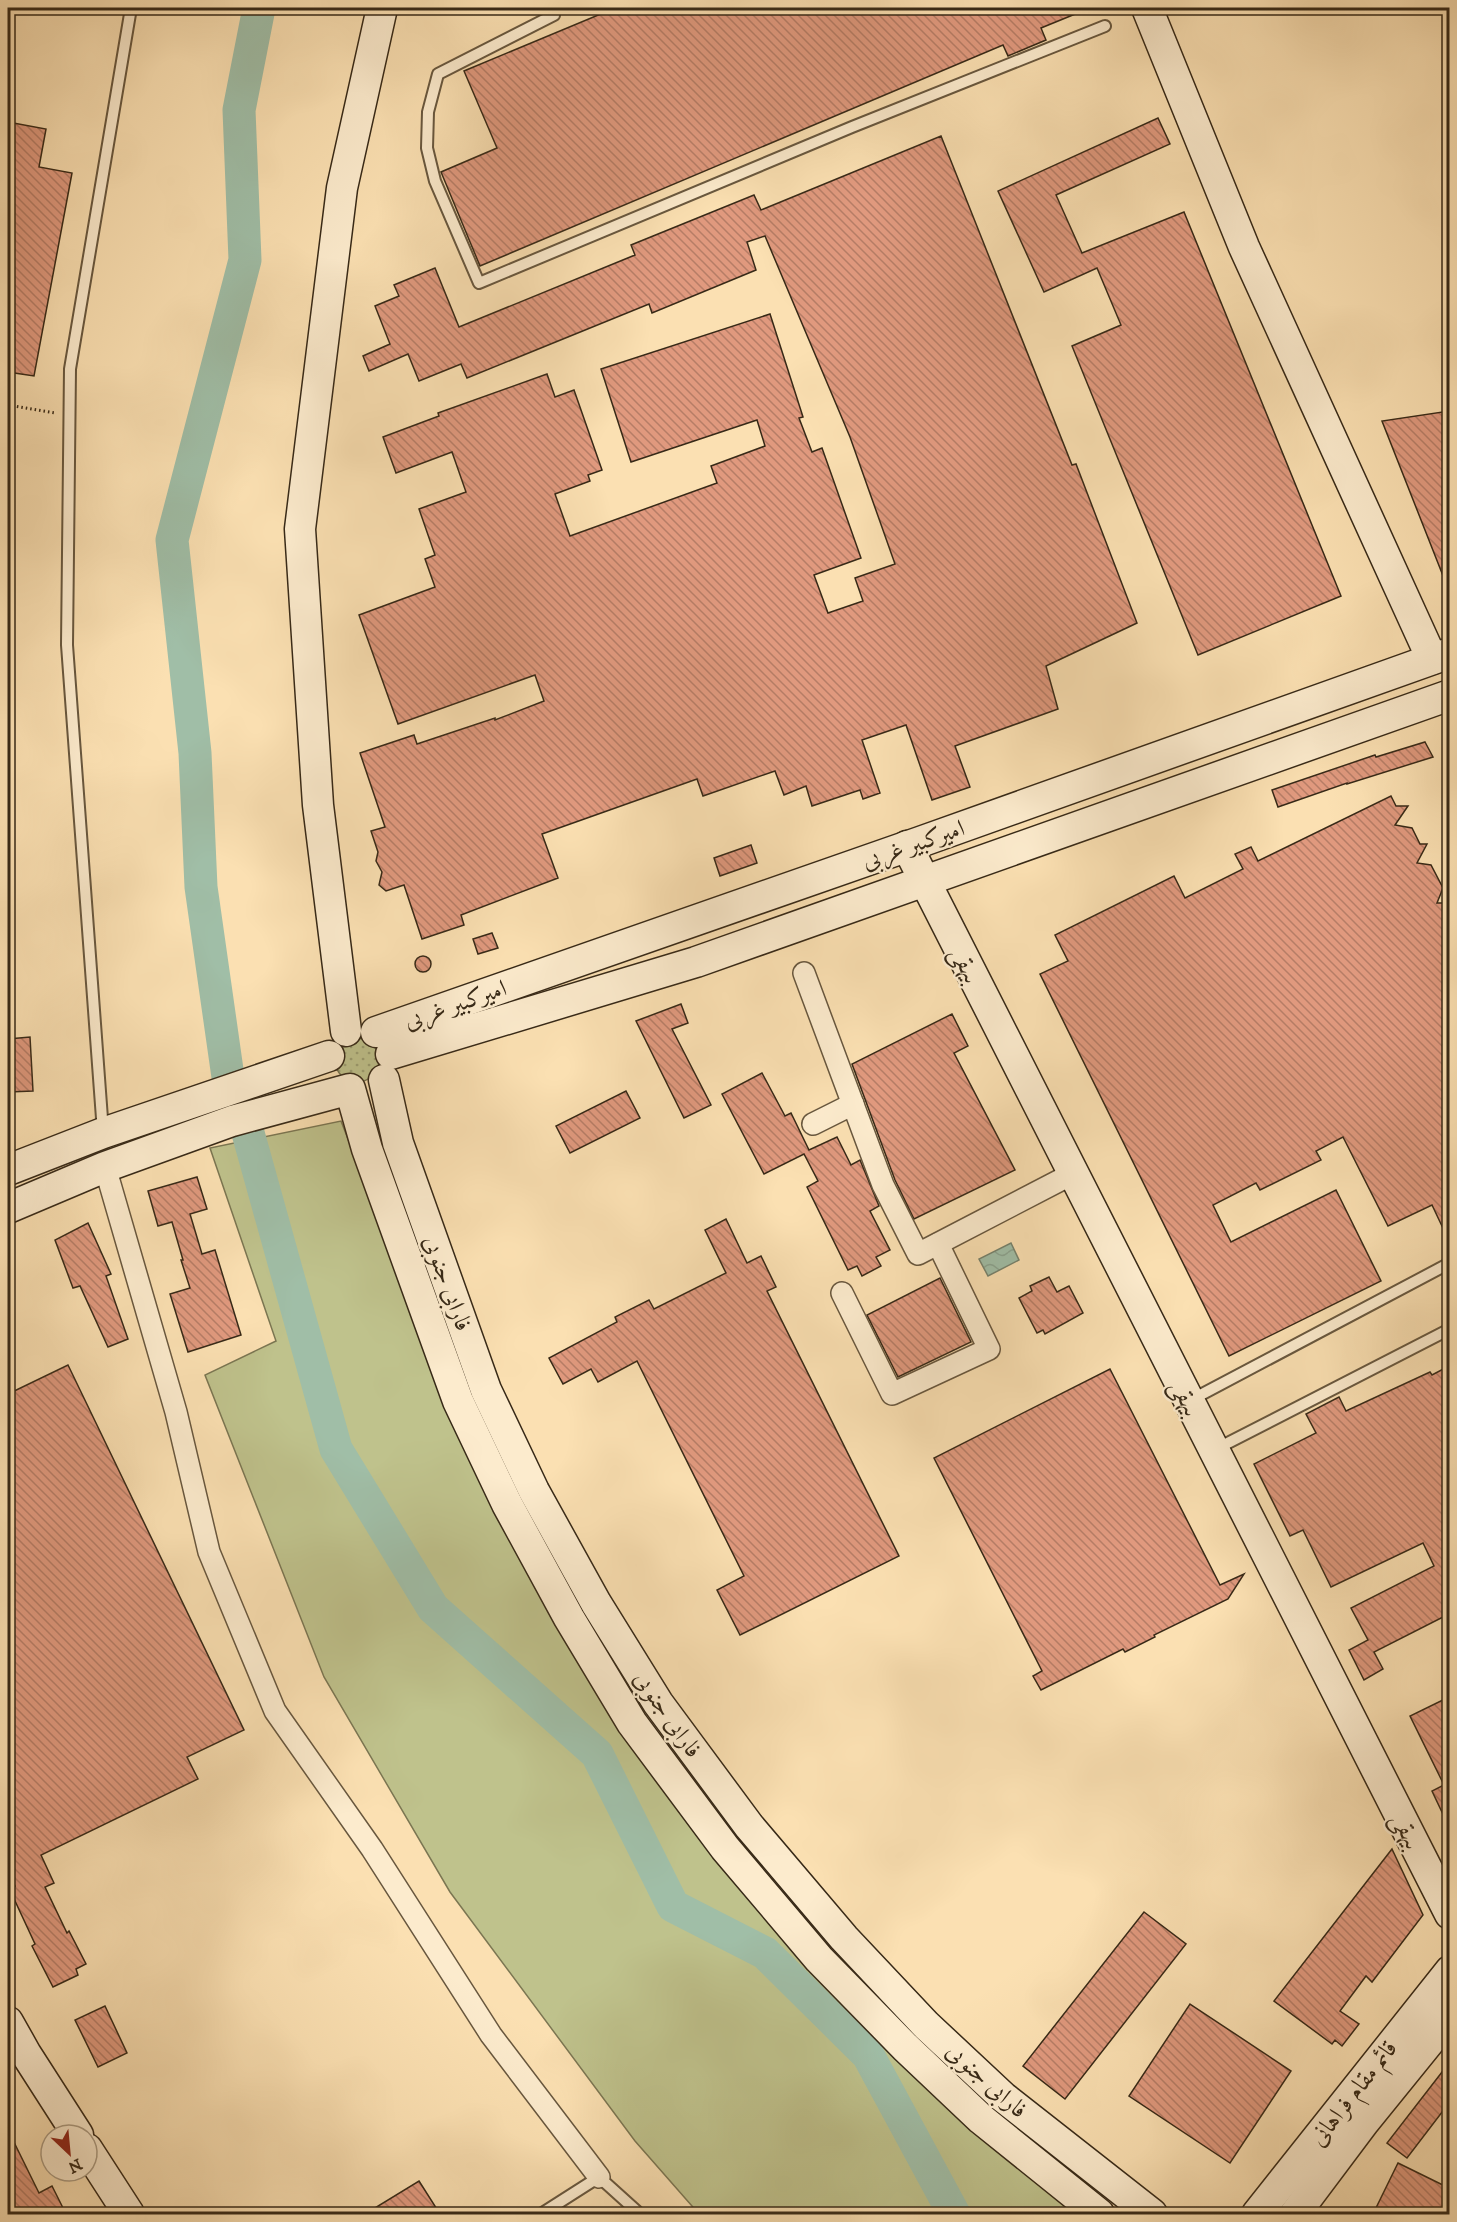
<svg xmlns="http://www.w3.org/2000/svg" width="1457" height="2222" font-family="'IM FELL DW Pica',Amiri,serif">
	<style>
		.grass { fill: url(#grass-dots); stroke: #7b7652; stroke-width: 1.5 }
		.green { fill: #bfc28c; stroke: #7b7652; stroke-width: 1.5 }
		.water { fill: url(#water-waves); stroke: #76826d; stroke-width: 1.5 }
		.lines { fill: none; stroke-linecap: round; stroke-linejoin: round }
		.river { stroke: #a0bea7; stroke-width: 33 }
		.building { fill: url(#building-back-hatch); stroke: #372917; stroke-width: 1.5 }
		.lane-casing { stroke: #68573e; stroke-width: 14 }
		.street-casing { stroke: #68573e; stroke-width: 24 }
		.secondary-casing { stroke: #372917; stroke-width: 33 }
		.path { stroke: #372917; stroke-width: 3; stroke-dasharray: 1.5 3; stroke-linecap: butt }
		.lane { stroke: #fcebcd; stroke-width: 10 }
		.street { stroke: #fcebcd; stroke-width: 21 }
		.secondary { stroke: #fcebcd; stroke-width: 30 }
		.labels { text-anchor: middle; stroke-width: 4.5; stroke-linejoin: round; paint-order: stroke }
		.street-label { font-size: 24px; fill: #372917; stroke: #fcebcd }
	</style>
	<defs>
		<pattern id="grass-dots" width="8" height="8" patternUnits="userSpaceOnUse" patternTransform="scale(1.5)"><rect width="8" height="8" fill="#bfc28c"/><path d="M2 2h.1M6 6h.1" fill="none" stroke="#9c9e71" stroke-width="1.8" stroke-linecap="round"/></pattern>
		<pattern id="water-waves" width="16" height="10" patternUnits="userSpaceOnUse" patternTransform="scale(1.5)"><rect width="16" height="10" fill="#a0bea7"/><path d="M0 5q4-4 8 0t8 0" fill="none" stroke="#8aa38f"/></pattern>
		<pattern id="building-back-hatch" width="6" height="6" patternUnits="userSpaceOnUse" patternTransform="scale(1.5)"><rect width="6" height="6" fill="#e0997e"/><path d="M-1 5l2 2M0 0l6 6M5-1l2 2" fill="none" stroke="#b67d66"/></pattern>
	</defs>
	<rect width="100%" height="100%" fill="#fbe0b2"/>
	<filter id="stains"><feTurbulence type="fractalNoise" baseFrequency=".00333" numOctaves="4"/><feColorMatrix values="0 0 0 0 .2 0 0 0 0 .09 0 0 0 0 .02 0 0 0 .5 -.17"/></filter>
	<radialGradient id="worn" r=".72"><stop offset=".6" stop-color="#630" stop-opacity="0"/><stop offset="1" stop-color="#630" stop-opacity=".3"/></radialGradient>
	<!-- grass -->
	<circle class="grass" cx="357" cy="1060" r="22"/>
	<!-- green -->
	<polygon class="green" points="341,1121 486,1495 703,1837 1082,2214 699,2214 635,2141 450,1892 324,1677 205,1375 276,1341 210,1148"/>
	<!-- water -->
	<polygon class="water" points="1011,1243 1019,1260 988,1276 979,1259"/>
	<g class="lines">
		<!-- river -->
		<g class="river">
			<polyline points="228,1077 201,887 195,753 172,540 245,260 239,110 259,8"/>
			<polyline points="248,1133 336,1449 433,1608 597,1754 673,1906 765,1953 868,2055 954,2214"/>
		</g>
	</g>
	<!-- building -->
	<g class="building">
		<polygon points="615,8 1090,8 1041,28 1046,40 1008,56 1003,45 480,266 441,172 497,148 464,71"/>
		<polygon points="1158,118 1170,144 1056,195 1082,253 1184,212 1341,596 1198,655 1072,346 1121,325 1097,268 1044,292 998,191"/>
		<polygon points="8,122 46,129 39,167 72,173 34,376 8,372"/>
		<polygon points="941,136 1072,465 1076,464 1137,623 1046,666 1058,709 955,746 970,787 932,800 906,725 862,740 880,793 863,799 860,790 812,806 806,786 784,795 775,771 703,796 697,779 542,834 558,878 461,915 464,925 422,939 404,885 386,891 379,885 382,872 376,861 378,852 371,831 385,827 360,753 414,735 417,744 495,718 495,720 544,701 535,675 398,724 359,615 435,587 425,559 435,555 419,509 466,492 452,452 396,473 383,437 439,416 438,413 547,374 555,397 574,390 602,470 588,475 590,481 555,494 570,536 717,483 711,466 765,446 757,420 631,462 601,369 770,314 803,417 799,418 812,452 822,448 861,558 814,575 828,613 863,601 855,578 895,564 850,437 765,236 747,242 756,270 652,313 649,304 467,378 461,364 419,381 408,354 369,371 363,356 390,344 375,306 399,296 394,285 435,268 459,327 635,255 631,245 754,195 761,210"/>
		<polygon points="1449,411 1449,591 1382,421"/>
		<polygon points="1425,742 1433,757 1347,784 1347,783 1278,807 1272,790 1375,755 1376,757"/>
		<polygon points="1391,796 1396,806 1408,806 1395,825 1412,828 1420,844 1427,844 1417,863 1431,865 1443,888 1437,903 1449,903 1449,1241 1432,1205 1388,1226 1343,1137 1316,1151 1321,1160 1260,1190 1256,1183 1213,1205 1231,1242 1336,1190 1381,1281 1229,1356 1040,974 1068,961 1055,935 1174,876 1185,898 1243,869 1235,854 1251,847 1258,861"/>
		<polygon points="751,845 757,863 720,876 714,858"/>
		<polygon points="492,933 498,948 478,954 473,939"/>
		<circle cx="423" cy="964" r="8"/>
		<polygon points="681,1004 688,1023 672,1029 711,1105 684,1118 636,1021"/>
		<polygon points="952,1014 968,1046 954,1053 1015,1170 914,1219 895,1180 852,1064"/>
		<polygon points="30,1037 33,1091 8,1092 8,1039"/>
		<polygon points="762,1073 785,1116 791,1113 809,1150 837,1137 851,1165 860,1160 879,1206 870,1211 890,1250 876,1257 881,1266 862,1276 857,1266 848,1270 807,1187 818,1181 804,1154 764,1174 722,1094"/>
		<polygon points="626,1091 640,1118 570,1153 556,1126"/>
		<polygon points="197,1177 207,1209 190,1214 202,1254 215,1250 241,1335 188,1352 170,1294 190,1288 181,1260 183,1260 172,1222 158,1226 148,1191"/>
		<polygon points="726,1219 747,1263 761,1256 776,1287 767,1291 899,1556 740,1635 717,1590 744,1576 637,1361 598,1382 591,1369 563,1384 549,1358 617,1322 615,1317 649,1300 654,1309 726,1273 705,1230"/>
		<polygon points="88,1223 111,1274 106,1276 128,1339 108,1347 80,1286 73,1288 55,1240"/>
		<polygon points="1049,1277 1057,1292 1069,1286 1083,1313 1045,1334 1043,1330 1037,1333 1019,1298 1032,1291 1030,1286"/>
		<polygon points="940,1278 971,1342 898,1377 867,1315"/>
		<polygon points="68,1365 244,1730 187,1757 198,1779 41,1855 54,1883 45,1887 67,1933 69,1931 86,1964 76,1969 78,1975 53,1987 32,1946 35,1944 9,1888 15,1886 8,1871 8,1394"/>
		<polygon points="1449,1366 1449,1614 1374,1652 1383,1669 1364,1680 1349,1650 1368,1640 1351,1608 1434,1566 1423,1543 1331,1587 1303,1530 1290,1536 1254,1464 1316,1433 1306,1414 1339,1397 1346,1411 1430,1372 1432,1375"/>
		<polygon points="1110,1369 1220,1585 1244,1574 1228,1599 1154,1635 1155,1637 1125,1652 1123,1649 1041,1690 1033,1676 1042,1671 934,1458"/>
		<polygon points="1449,1697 1449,1827 1432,1791 1444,1785 1410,1716"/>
		<polygon points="1392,1849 1423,1915 1372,1982 1366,1976 1340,2011 1359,2024 1342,2046 1335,2040 1332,2044 1274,2001"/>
		<polygon points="1144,1912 1186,1944 1065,2099 1023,2066"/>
		<polygon points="1190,2004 1291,2071 1230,2163 1129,2096"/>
		<polygon points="105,2006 127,2053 98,2067 75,2020"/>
		<polygon points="1449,2063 1449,2103 1407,2158 1387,2143"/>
		<polygon points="8,2130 39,2193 52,2186 66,2214 8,2214"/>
		<polygon points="1398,2163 1449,2188 1449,2214 1373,2214"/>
		<polygon points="419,2181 440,2214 365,2214"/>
	</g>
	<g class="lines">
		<!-- lane casing -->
		<g class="lane-casing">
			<g id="lane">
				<polyline points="551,8 554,15 438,74 428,112 427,148 435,181 479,283 852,127 1105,26"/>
				<polyline points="103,1132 67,645 70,369 131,8"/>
				<polyline points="1191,1400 1450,1263"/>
				<polyline points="1216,1449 1450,1329"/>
				<polyline points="541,2214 599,2177 640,2214"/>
			</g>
		</g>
		<!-- street casing -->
		<g class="street-casing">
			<g id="street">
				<polyline points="804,973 883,1185 918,1254 1072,1174"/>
				<polyline points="813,1124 853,1104"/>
				<polyline points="105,1167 176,1412 209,1552 275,1711 372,1849 491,2035 599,2177"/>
				<polyline points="842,1293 892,1394 989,1349 938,1244"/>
			</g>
		</g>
		<!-- secondary casing -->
		<g class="secondary-casing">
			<g id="secondary">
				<polyline points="1147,8 1244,247 1432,659"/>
				<polyline points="907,846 1450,1914"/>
				<polyline points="346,1031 318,805 300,529 342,188 382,8"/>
				<polyline points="376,1032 920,842 1450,653"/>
				<polyline points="391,1054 696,962 1450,695"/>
				<polyline points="384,1080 398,1143 486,1390 534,1491 596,1603 658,1703 749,1826 844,1938 926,2025 1003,2097 1152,2214"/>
				<polyline points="8,1170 103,1133 329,1056"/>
				<polyline points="8,1208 105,1167 232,1121 350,1089 367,1149 458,1401 507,1504 569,1618 632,1723 725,1848 819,1959 905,2047 981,2119 1099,2214"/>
				<polyline points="8,2022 26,2054 78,2135"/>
				<polyline points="87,2149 129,2214"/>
				<polyline points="1257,2214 1450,1971"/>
				<polyline points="1295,2214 1364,2122 1450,2016"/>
			</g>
		</g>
		<!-- path -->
		<polyline class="path" points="8,405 55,413"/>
		<!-- lane -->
		<use href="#lane" class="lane"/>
		<!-- street -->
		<use href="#street" class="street"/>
		<!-- secondary -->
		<use href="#secondary" class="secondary"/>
	</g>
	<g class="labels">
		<!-- street labels -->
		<g class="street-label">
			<text transform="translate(913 844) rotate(-19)" y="8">امیرکبیر غربی</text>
			<text transform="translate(966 965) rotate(63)" y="8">بیهقی</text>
			<text transform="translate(455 1004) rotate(-19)" y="8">امیرکبیر غربی</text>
			<text transform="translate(448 1283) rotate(70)" y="8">فارابی جنوبی</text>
			<text transform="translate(1186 1398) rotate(63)" y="8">بیهقی</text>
			<text transform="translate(668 1714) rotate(55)" y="8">فارابی جنوبی</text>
			<text transform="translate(1407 1831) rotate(63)" y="8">بیهقی</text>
			<text transform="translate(987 2080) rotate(42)" y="8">فارابی جنوبی</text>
			<text transform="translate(1353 2093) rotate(-52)" y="8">قائم مقام فراهانی</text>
		</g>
	</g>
	<!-- margin -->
	<rect width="1457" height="2222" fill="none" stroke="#fbe0b2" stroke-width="30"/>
	<rect x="9" y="9" width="1439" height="2204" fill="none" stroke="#372917" stroke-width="3"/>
	<rect x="15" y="15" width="1427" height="2192" fill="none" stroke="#372917" stroke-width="1.5"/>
	<!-- north arrow -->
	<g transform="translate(69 2153) rotate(154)"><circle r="28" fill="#fcebcd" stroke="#ad9d84" stroke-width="1.5"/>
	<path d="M0-4.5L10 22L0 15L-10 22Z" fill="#8f2418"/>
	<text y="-9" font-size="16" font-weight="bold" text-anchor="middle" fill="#372917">N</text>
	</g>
	<rect width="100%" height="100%" filter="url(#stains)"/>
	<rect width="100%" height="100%" fill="url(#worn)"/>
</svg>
